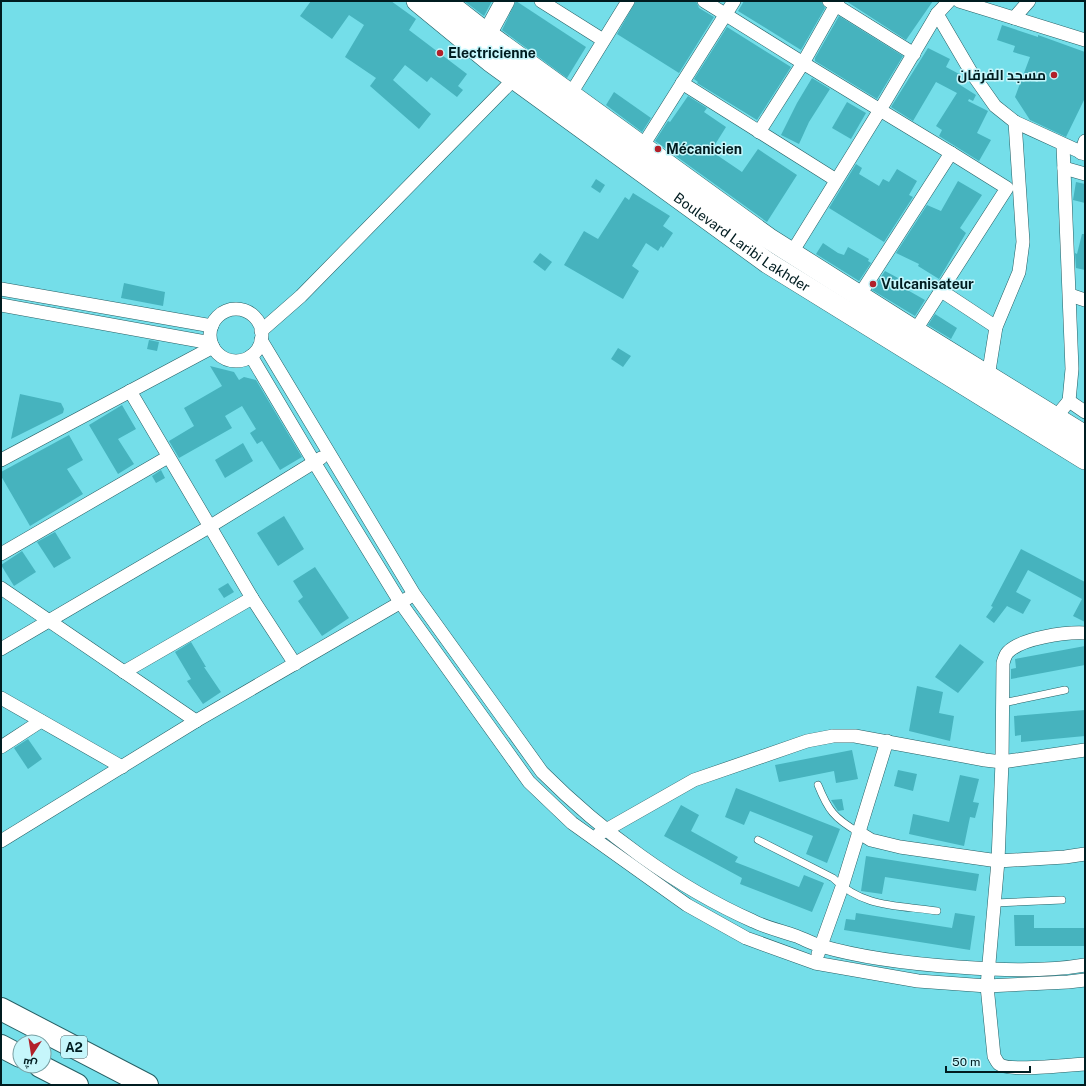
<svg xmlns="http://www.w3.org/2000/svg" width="1086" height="1086" font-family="'Public Sans',Cairo,sans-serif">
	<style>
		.building { fill: #46b3be }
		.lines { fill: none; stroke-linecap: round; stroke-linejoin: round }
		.lane-casing { stroke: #265f64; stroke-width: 8 }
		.street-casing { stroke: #265f64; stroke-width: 14 }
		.secondary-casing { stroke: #265f64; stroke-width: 20 }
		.primary-casing { stroke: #265f64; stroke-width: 22 }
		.highway-casing { stroke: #265f64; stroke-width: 24 }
		.lane { stroke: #fff; stroke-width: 7 }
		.street { stroke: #fff; stroke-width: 13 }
		.secondary { stroke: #fff; stroke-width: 19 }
		.primary { stroke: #fff; stroke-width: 21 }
		.highway { stroke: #fff; stroke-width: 22 }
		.poi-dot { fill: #b22029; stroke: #c6f6fb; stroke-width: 1.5 }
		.labels { text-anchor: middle; stroke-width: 3; stroke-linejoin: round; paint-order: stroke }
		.shield { fill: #c6f6fb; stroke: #3b5d62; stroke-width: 1 }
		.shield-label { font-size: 13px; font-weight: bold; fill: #001c20 }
		.poi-label { font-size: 14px; font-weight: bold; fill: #001c20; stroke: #c6f6fb; text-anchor: start }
		.street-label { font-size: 14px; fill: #001c20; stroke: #c6f6fb }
	</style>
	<rect width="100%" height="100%" fill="#74dee9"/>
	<!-- building -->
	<g class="building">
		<polygon points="311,1 391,1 416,19 409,30 467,74 458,86 463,90 457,97 431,77 427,82 405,65 393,80 431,114 419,129 370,86 376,78 345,57 364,25 349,15 332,39 300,16"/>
		<polygon points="464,1 492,1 484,16"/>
		<polygon points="516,1 586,47 567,78 502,30"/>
		<polygon points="636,1 696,1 699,8 714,17 679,73 617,34"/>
		<polygon points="744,1 821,1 825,8 801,50 738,11"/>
		<polygon points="846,1 933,1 906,40"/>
		<polygon points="839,16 903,56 877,99 815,61 815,58"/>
		<polygon points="1002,25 1038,37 1038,35 1085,52 1085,98 1066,137 1030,120 1015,97 1030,57 1013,52 1015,46 997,40"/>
		<polygon points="727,27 791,67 757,120 697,83 698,82 694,79"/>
		<polygon points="928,48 950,59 946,67 961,75 957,83 976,95 973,101 969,99 968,101 988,111 977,133 991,140 979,161 939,136 942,130 936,126 957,93 936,82 913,121 891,107"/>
		<polygon points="812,78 830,89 809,122 799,144 781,135 797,103"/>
		<polygon points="614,92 651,118 642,132 606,105"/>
		<polygon points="688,96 707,108 704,112 726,127 711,151 742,172 758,149 797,175 767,222 655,141 668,121 670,122"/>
		<polygon points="847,102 866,113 851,139 832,128"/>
		<polygon points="856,164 862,168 859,174 879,186 883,179 889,182 897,169 917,181 909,195 913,197 884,242 829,208"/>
		<polygon points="596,179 605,185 600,193 591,187"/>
		<polygon points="958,181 982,195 960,228 966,233 939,279 918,266 919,264 896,253 927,205 941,211"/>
		<polygon points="1076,182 1085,184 1085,203 1073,200"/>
		<polygon points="633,193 670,216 663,226 673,233 663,248 661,246 658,251 646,243 632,266 639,271 623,299 564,265 584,231 598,239 625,197 629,200"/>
		<polygon points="1082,234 1085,234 1085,270 1076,268 1075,253 1077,254"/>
		<polygon points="823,243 838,253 844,255 848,247 869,259 868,261 871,263 859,281 816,254"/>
		<polygon points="540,253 552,262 545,271 533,262"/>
		<polygon points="885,271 898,278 895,283 925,300 915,316 872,290"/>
		<polygon points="124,283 165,292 163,306 121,298"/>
		<polygon points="935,314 957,328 951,339 928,325"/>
		<polygon points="149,340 159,342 157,351 147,349"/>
		<polygon points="618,348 631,356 623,367 611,359"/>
		<polygon points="210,366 234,372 239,380 244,377 256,380 302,457 280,470 262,441 257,444 250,433 256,429 242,406 225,416 232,428 179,458 169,441 194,426 184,408 222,386"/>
		<polygon points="20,394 61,403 64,409 63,413 11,439"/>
		<polygon points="122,405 136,429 118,439 134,464 118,474 89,425"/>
		<polygon points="69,435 83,460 67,469 83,494 30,526 1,476 1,472"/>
		<polygon points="243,443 253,461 225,478 215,460"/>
		<polygon points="161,470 165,478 156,483 152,476"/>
		<polygon points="284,516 304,549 278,566 257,533"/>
		<polygon points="55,532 71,558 54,568 37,542"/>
		<polygon points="1021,549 1085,582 1085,622 1073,616 1082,599 1028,570 1016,592 1031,600 1023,614 1007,606 994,623 986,617 993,607 991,606"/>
		<polygon points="22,551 36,572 14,586 1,565"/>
		<polygon points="315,567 349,618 322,636 298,601 303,597 293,581"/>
		<polygon points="228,583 234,592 224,598 218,589"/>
		<polygon points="191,642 206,667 204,667 221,692 203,704 187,681 191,679 175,652"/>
		<polygon points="960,644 984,662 958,693 935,677"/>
		<polygon points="1085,646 1085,665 1011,679 1011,669 1016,668 1015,659"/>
		<polygon points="917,686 943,692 939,713 954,716 950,741 909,731"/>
		<polygon points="1085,710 1085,736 1021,742 1021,735 1015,736 1014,716"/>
		<polygon points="28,739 42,759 28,769 14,748"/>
		<polygon points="852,750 858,779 836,783 834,771 779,782 775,765"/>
		<polygon points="898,770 917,774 913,791 894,786"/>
		<polygon points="960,775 979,779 973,802 979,803 975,818 970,817 964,846 909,834 913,814 949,822"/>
		<polygon points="736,788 840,829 827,863 806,854 813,836 750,811 744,825 725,817"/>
		<polygon points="842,799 844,810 838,811 831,800"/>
		<polygon points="681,805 699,815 691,831 738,857 735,862 799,887 804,875 824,883 812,912 740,884 742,878 664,836"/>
		<polygon points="866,856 979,874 976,891 885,877 882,894 861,891"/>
		<polygon points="856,913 952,928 955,913 975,916 970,950 844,930 846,919 855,920"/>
		<polygon points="1014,915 1034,915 1034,928 1085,928 1085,946 1015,946"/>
	</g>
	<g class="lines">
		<!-- lane casing -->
		<g class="lane-casing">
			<g id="lane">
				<polyline points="1003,703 1065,690"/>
				<path d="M818,785C828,810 834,818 858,832"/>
				<path d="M758,840L833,878C863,908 897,905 937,911"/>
				<polyline points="995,903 1062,900"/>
			</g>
		</g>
		<!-- street casing -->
		<g class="street-casing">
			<g id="street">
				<polyline points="541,1 603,40"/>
				<polyline points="704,1 803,63 838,1"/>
				<polyline points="829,1 914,54"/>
				<polyline points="959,1 1085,40"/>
				<polyline points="937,14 971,72 995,106 1015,122 1085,154"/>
				<polyline points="1014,18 1029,1"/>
				<polyline points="682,83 836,180"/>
				<polyline points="570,95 628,1"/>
				<polyline points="759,132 803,63 880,110 791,254"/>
				<polyline points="1063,145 1072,369 1069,401"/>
				<polyline points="642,147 734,1"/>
				<polyline points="1081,153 1085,141"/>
				<polyline points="1064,168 1085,174"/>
				<polyline points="1,289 212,326"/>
				<polyline points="940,290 996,327"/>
				<polyline points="1070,295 1085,300"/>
				<polyline points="859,296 951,153 880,110 937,14 949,1"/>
				<polyline points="1,305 211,343"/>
				<circle cx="236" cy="335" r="26"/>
				<polyline points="261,331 301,296 514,79"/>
				<polyline points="915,331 1007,188 951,153"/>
				<path d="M261,340L414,594L542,772C601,831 676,887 753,921C767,928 782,931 796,936C804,939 813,944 821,946C866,959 912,964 958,967C1000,970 1044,972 1085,965"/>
				<polyline points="251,356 314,462 400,602 529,782 572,823 687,905 746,938 815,963 918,981 987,986 1068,982 1085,980"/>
				<polyline points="988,377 996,327 1019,272 1023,242 1015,122"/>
				<polyline points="130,391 252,598 295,664"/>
				<polyline points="1055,418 1069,401 1085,412"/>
				<polyline points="1,460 213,347"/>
				<polyline points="1,554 168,457"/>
				<polyline points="1,588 196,721"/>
				<path d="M1085,633C1065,632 1022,638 1008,652C1005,655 1004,660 1003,663L1002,762L998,861L987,986L994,1056C995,1058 997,1062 999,1064C1009,1072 1070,1065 1085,1064"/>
				<polyline points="1,649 209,527 321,458"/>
				<polyline points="124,672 252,598"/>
				<polyline points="1,698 122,767"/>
				<polyline points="1,747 41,721"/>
				<polyline points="858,832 871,840 900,847 998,861 1065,857 1085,854"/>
				<polyline points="599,834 694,780 807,741 833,736 855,736 985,760 1002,762 1085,750"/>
				<polyline points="1,841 196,721 408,598"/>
				<polyline points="818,954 842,887 887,741"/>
			</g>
		</g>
		<!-- secondary casing -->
		<g class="secondary-casing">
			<polyline id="secondary" points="487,34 505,1"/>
		</g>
		<!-- primary casing -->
		<g class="primary-casing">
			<g id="primary">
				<path id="s1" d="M417,1L490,61L768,263L1085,459"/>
				<polyline points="445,1 487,34 768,238 915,331 1085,436"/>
			</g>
		</g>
		<!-- highway casing -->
		<g class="highway-casing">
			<g id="highway">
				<polyline points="1,1009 147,1085"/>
				<polyline points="1,1046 20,1056"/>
				<polyline points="40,1066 77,1085"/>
			</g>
		</g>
		<!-- lane -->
		<use href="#lane" class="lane"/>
		<!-- street -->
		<use href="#street" class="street"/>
		<!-- secondary -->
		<use href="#secondary" class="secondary"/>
		<!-- primary -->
		<use href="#primary" class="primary"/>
		<!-- highway -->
		<use href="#highway" class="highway"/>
	</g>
	<!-- markers -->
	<g class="poi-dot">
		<circle cx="440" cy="53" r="4"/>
		<circle cx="1054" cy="75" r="4"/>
		<circle cx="658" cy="149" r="4"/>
		<circle cx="873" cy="284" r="4"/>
	</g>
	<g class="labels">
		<!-- shield labels -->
		<rect class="shield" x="61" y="1036" width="26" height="22" rx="3"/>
		<g class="shield-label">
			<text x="74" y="1052">A2</text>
		</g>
		<!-- poi labels -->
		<g class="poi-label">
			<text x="448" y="58">Electricienne</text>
			<text x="1046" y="80" text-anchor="end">مسجد الفرقان</text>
			<text x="666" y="154">Mécanicien</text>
			<text x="881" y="289">Vulcanisateur</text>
		</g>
		<!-- street labels -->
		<g class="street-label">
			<text dy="5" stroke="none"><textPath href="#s1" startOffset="405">Boulevard Laribi Lakhder</textPath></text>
		</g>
	</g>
	<!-- border -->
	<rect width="1086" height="1086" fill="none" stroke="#001c20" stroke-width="4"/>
	<!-- north arrow -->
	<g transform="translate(32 1054) rotate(192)"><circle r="19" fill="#c6f6fb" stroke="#779fa3"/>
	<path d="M0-3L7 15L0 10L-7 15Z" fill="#b22029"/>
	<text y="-6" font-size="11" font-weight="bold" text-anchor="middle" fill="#001c20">ش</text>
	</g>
	<!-- scale -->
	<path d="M946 1066v6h84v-6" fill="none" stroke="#001c20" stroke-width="2"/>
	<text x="952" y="1066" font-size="12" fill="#001c20" stroke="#c6f6fb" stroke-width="3" paint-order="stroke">50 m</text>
</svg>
